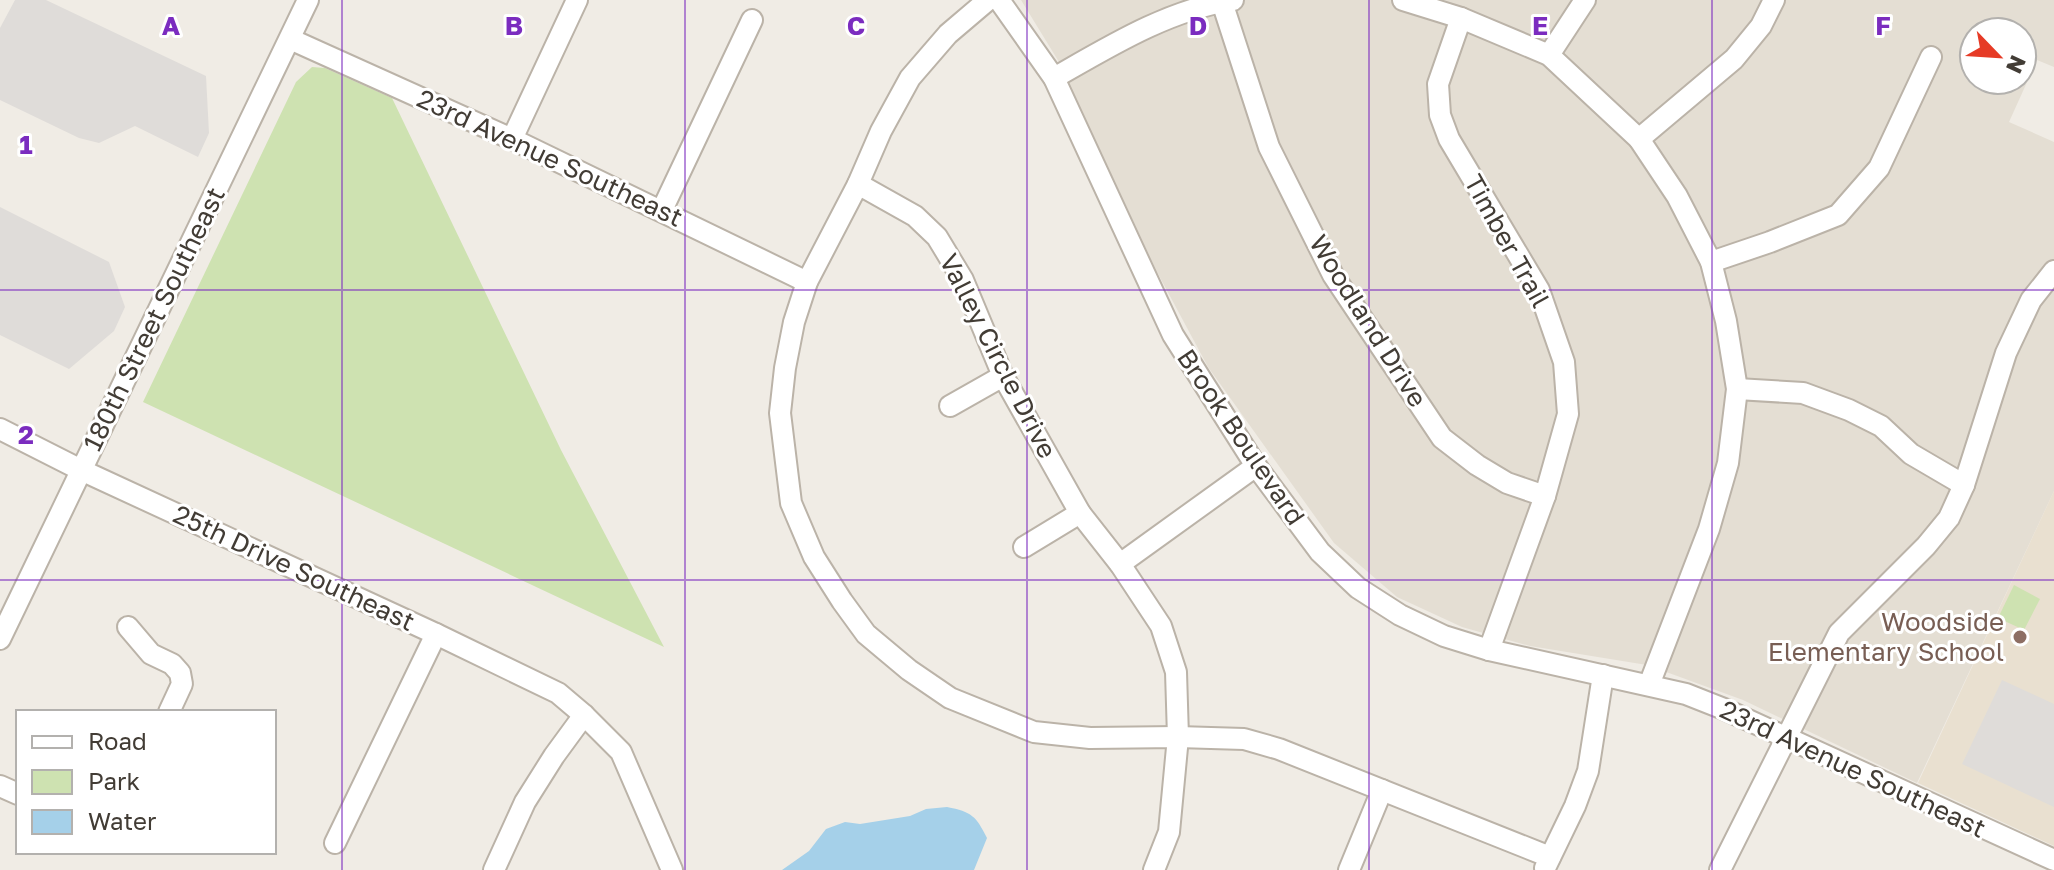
<svg xmlns="http://www.w3.org/2000/svg" width="2054" height="870" font-family="'Golos Text',sans-serif">
	<style>
		.residential { fill: #e4ded3; fill-rule: evenodd }
		.education { fill: #e9e0d0 }
		.green { fill: #cee2b1 }
		.parking { fill: #dfdcd9 }
		.water { fill: #a5d0e9 }
		.lines { fill: none; stroke-linecap: round; stroke-linejoin: round }
		.minor-casing { stroke: #bbb3a8; stroke-width: 24 }
		.minor { stroke: #fff; stroke-width: 20 }
		.grid { fill: none; stroke: #7b2cbf; stroke-width: 2; stroke-opacity: 0.55 }
		.education-dot { fill: #8d6e63; stroke: #fff; stroke-width: 3 }
		.labels { text-anchor: middle; stroke-width: 6; stroke-linejoin: round; paint-order: stroke }
		.street-label { font-size: 26px; fill: #423c35; stroke: #fff }
		.education-label { font-size: 26px; fill: #785e54; stroke: #fff; text-anchor: end }
		.grid-label { font-size: 26px; text-anchor: middle; font-weight: bold; fill: #7b2cbf; stroke: #fff; stroke-width: 6; stroke-linejoin: round; paint-order: stroke }
	</style>
	<rect width="100%" height="100%" fill="#f0ece5"/>
	<!-- residential -->
	<path class="residential" d="M1021,0H2054V67L2037,60L2009,122L2054,142V491L1917,783L1743,700L1647,665L1530,646L1462,627L1397,597L1334,543L1208,367L1156,270L1059,62ZM1974,32H2022V80H1974Z"/>
	<!-- education -->
	<polygon class="education" points="2054,491 2054,846 1918,783"/>
	<!-- green -->
	<g class="green">
		<polygon points="312,67 325,68 392,98 561,450 664,647 143,402 296,82"/>
		<polygon points="2014,585 2040,599 2024,630 1998,618"/>
	</g>
	<!-- parking -->
	<g class="parking">
		<polygon points="15,0 46,0 206,76 209,133 198,157 135,126 99,143 79,138 0,100 0,28"/>
		<polygon points="0,207 109,262 125,307 114,331 69,369 0,335"/>
		<polygon points="2002,680 2054,704 2054,807 1962,764"/>
	</g>
	<!-- water -->
	<path class="water" d="M947,807C972,812 976,816 987,838L974,870H782L809,851L826,829L845,822L860,824L910,816L926,809Z"/>
	<g class="lines">
		<!-- minor casing -->
		<g class="minor-casing">
			<g id="minor">
				<polyline points="988,0 948,34 910,78 881,131 858,184 807,282 794,322 785,368 780,413 791,503 814,557 842,601 866,634 909,670 950,698 1034,732 1090,738 1178,737 1244,739 1279,749 1550,857"/>
				<polyline points="999,0 1054,78 1173,335 1256,466 1320,552 1358,588 1400,615 1444,636 1489,650 1686,694 1724,709 2054,860"/>
				<polyline points="1403,0 1461,18 1549,55 1639,139 1677,196 1711,262 1726,321 1737,389 1728,463 1709,529 1649,685"/>
				<polyline points="1222,2 1269,147 1333,275 1442,438 1477,465 1507,483 1545,496"/>
				<polyline points="1461,18 1438,84 1440,115 1449,139 1539,290 1564,362 1568,414 1545,496 1489,650"/>
				<polyline points="290,39 512,139 807,282"/>
				<polyline points="1549,55 1585,0"/>
				<path d="M1054,78C1110,46 1168,10 1233,0"/>
				<polyline points="512,139 577,0"/>
				<polyline points="1639,139 1734,59 1761,26 1774,0"/>
				<polyline points="858,184 915,216 937,237 963,280 1003,376 1080,513 1120,564 1161,626 1176,672 1178,737 1169,832 1154,870"/>
				<polyline points="662,210 752,20"/>
				<polyline points="1711,262 1770,242 1838,215 1879,168 1931,57"/>
				<polyline points="1737,389 1803,393 1849,410 1881,426 1911,454 1964,485"/>
				<polyline points="950,406 1003,376"/>
				<polyline points="0,429 81,470 436,634 558,693 584,715 621,752 672,870"/>
				<polyline points="1024,547 1080,513"/>
				<polyline points="1120,564 1256,466"/>
				<polyline points="128,627 151,654 172,664 180,673 182,684 169,712"/>
				<polyline points="0,639 308,0"/>
				<polyline points="0,786 18,794"/>
				<polyline points="335,843 436,634"/>
				<polyline points="1545,868 1575,806 1588,771 1603,675"/>
				<polyline points="494,870 525,802 554,756 584,715"/>
				<polyline points="1349,870 1382,790"/>
				<polyline points="1720,870 1839,633 1926,546 1949,518 1964,485 2006,353 2031,300 2054,271"/>
			</g>
		</g>
		<!-- minor -->
		<use href="#minor" class="minor"/>
	</g>
	<!-- grid -->
	<path class="grid" d="M342,0V870M685,0V870M1027,0V870M1369,0V870M1712,0V870M0,290H2054M0,580H2054"/>
	<!-- markers -->
	<circle class="education-dot" cx="2020" cy="637" r="8"/>
	<g class="labels">
		<!-- street labels -->
		<g class="street-label">
			<text transform="translate(550 158) rotate(25)" y="9">23rd Avenue Southeast</text>
			<text transform="translate(1507 241) rotate(61)" y="9">Timber Trail</text>
			<text transform="translate(154 319) rotate(-64)" y="9">180th Street Southeast</text>
			<text transform="translate(1368 321) rotate(58)" y="9">Woodland Drive</text>
			<text transform="translate(998 356) rotate(63)" y="9">Valley Circle Drive</text>
			<text transform="translate(1241 437) rotate(56)" y="9">Brook Boulevard</text>
			<text transform="translate(294 568) rotate(25)" y="9">25th Drive Southeast</text>
			<text transform="translate(1853 769) rotate(25)" y="9">23rd Avenue Southeast</text>
		</g>
		<!-- education labels -->
		<g class="education-label">
			<text x="2004" y="631">Woodside<tspan x="2004" dy="30">Elementary School</tspan></text>
		</g>
	</g>
	<g class="grid-label">
		<text x="171" y="35">A</text>
		<text x="514" y="35">B</text>
		<text x="856" y="35">C</text>
		<text x="1198" y="35">D</text>
		<text x="1540" y="35">E</text>
		<text x="1883" y="35">F</text>
		<text x="26" y="154">1</text>
		<text x="26" y="444">2</text>
	</g>
	<!-- legend -->
	<rect x="16" y="710" width="260" height="144" fill="#ffffff" stroke="#b3b1ae" stroke-width="2"/>
	<rect x="32" y="736" width="40" height="12" fill="#ffffff" stroke="#b3b1ae" stroke-width="2"/>
	<text x="88" y="750" font-size="24" fill="#423c35">Road</text>
	<rect x="32" y="770" width="40" height="24" fill="#cee2b1" stroke="#b3b1ae" stroke-width="2"/>
	<text x="88" y="790" font-size="24" fill="#423c35">Park</text>
	<rect x="32" y="810" width="40" height="24" fill="#a5d0e9" stroke="#b3b1ae" stroke-width="2"/>
	<text x="88" y="830" font-size="24" fill="#423c35">Water</text>
	<!-- north arrow -->
	<g transform="translate(1998 56) rotate(115)"><circle r="38" fill="#ffffff" stroke="#b3b1ae" stroke-width="2"/>
	<path d="M0-6L14 30L0 20L-14 30Z" fill="#e63b26"/>
	<text y="-12" font-size="22" font-weight="bold" text-anchor="middle" fill="#423c35">N</text>
	</g>
</svg>
